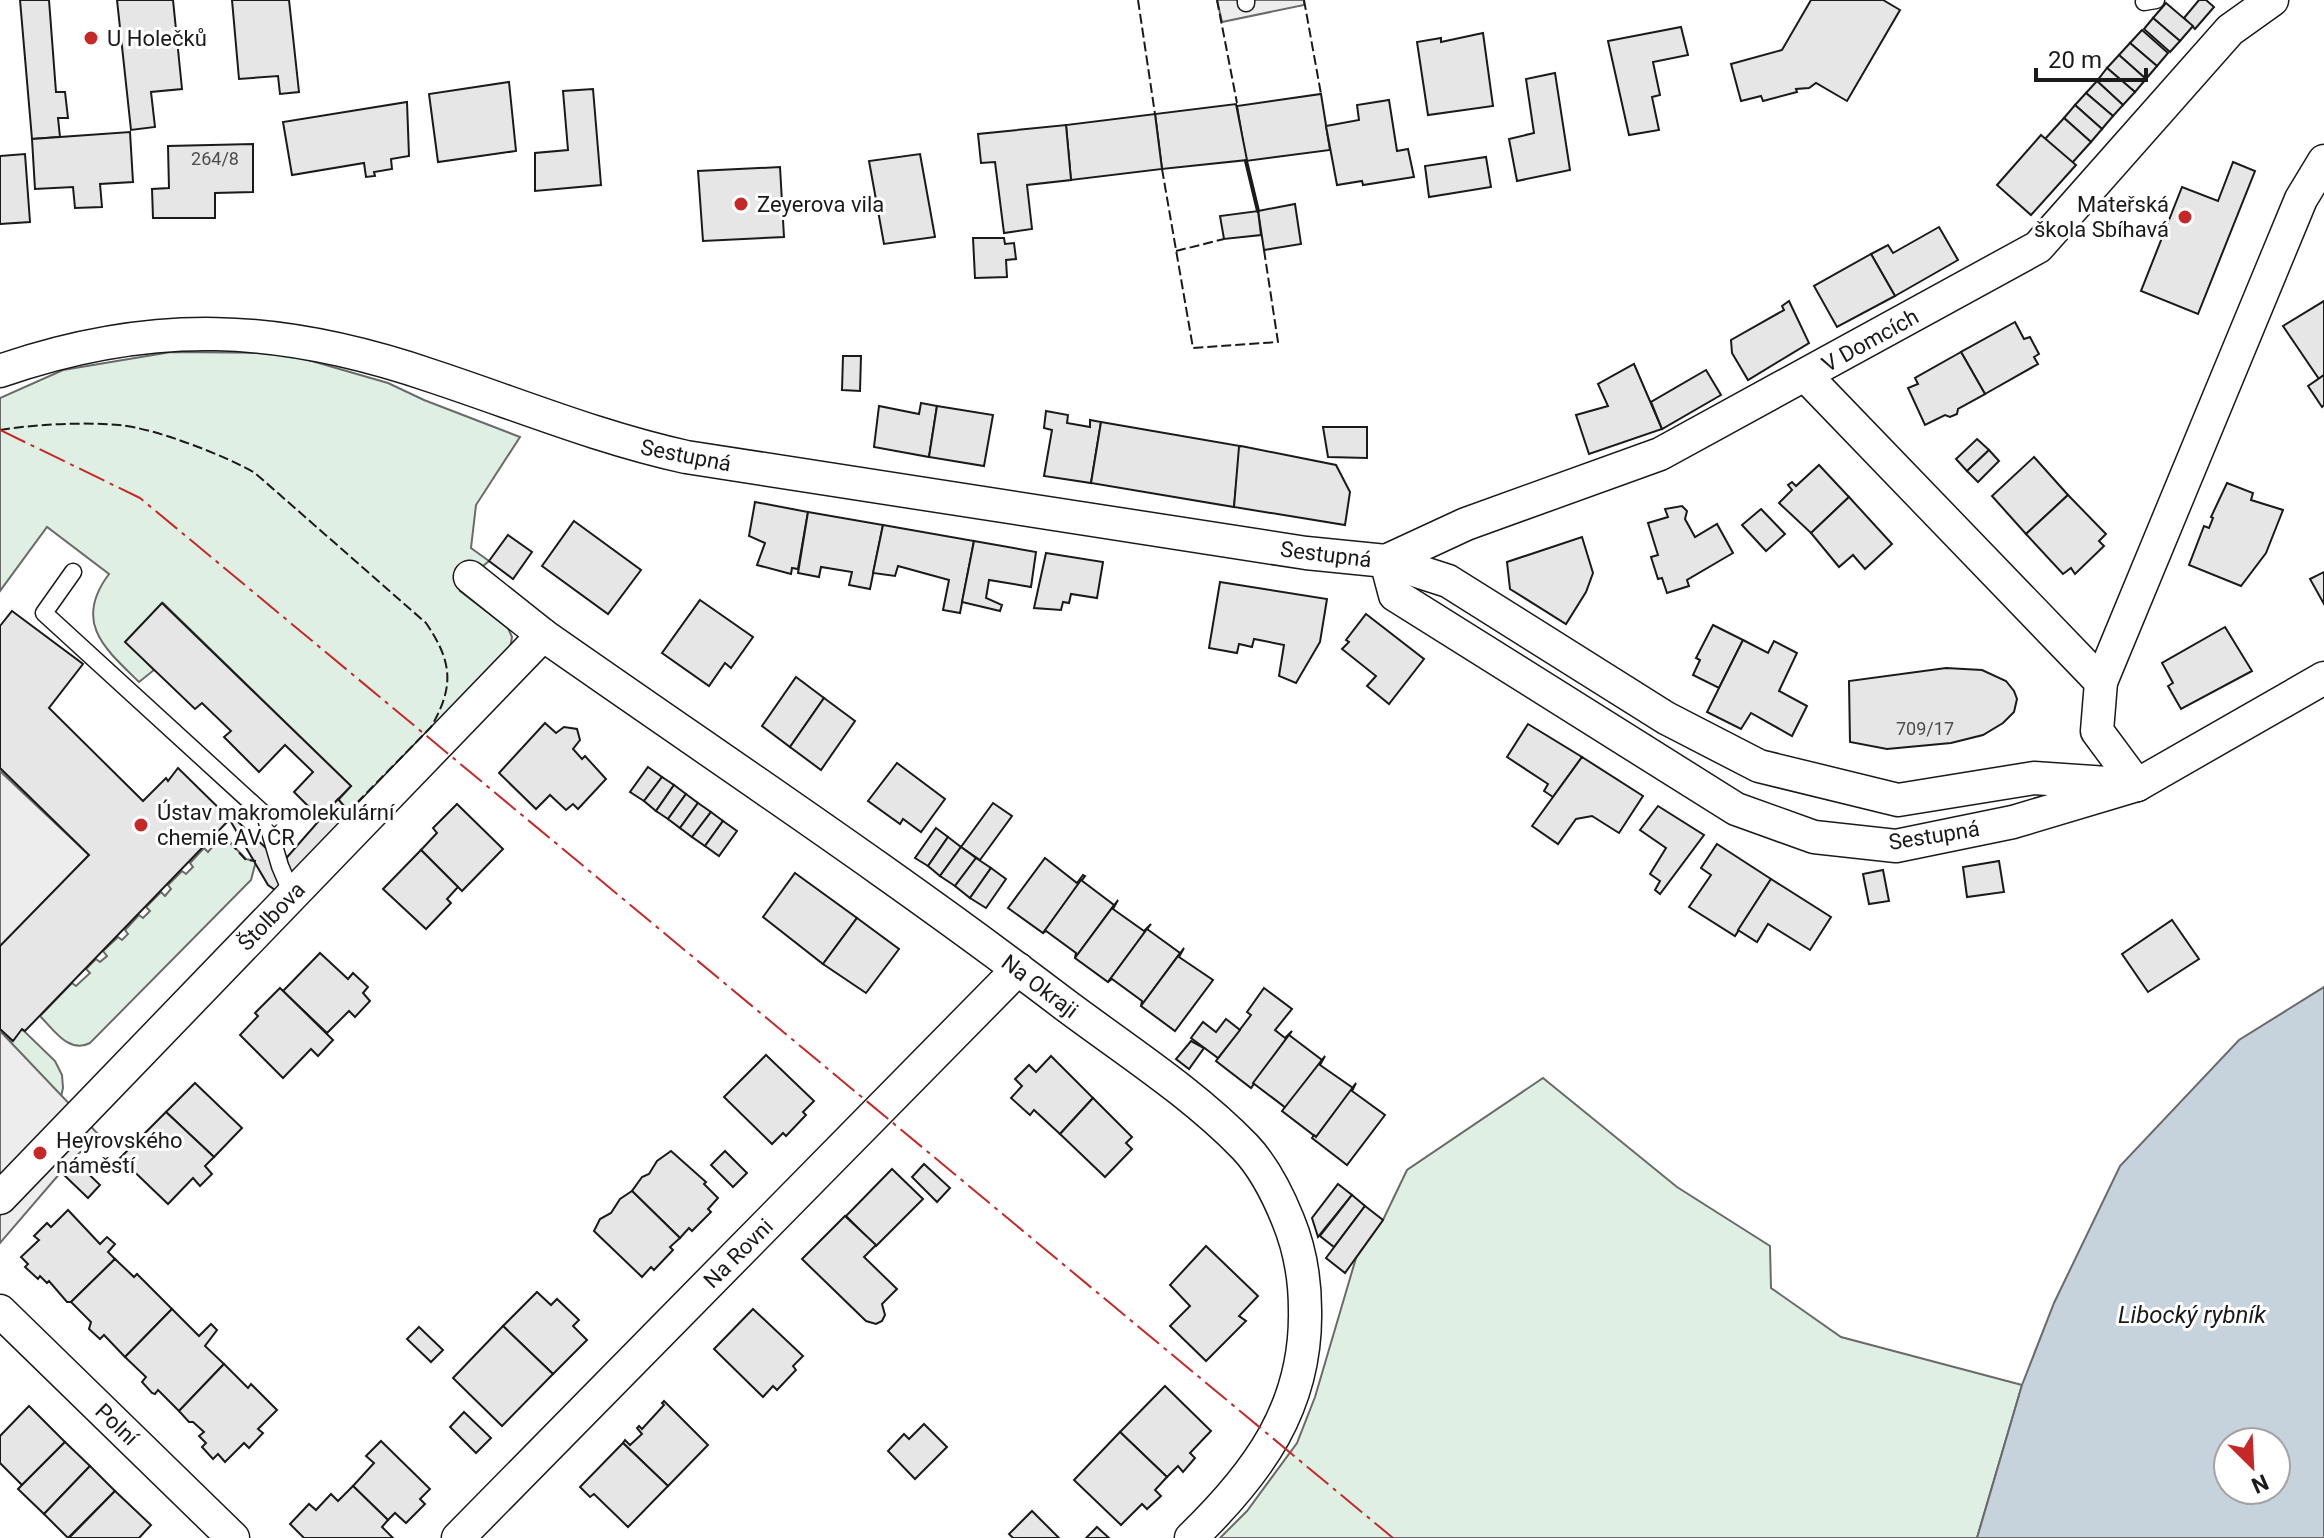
<svg xmlns="http://www.w3.org/2000/svg" width="2324" height="1538" font-family="Roboto,sans-serif">
	<style>
		.green { fill: #e0efe3; stroke: #6a6a6a; stroke-width: 2 }
		.parking { fill: #ededed; stroke: #6a6a6a; stroke-width: 2 }
		.water { fill: #c6d2dc; stroke: #6a6a6a; stroke-width: 2; fill-rule: evenodd }
		.building { fill: #e6e6e6; stroke: #1a1a1a; stroke-width: 2 }
		.lines { fill: none; stroke-linecap: round; stroke-linejoin: round }
		.lane-casing { stroke: #1a1a1a; stroke-width: 19 }
		.street-casing { stroke: #1a1a1a; stroke-width: 35 }
		.lane { stroke: #fff; stroke-width: 16 }
		.street { stroke: #fff; stroke-width: 32 }
		.fence { stroke: #1a1a1a; stroke-width: 2; stroke-dasharray: 10 4; stroke-linecap: butt }
		.wall { stroke: #1a1a1a; stroke-width: 4 }
		.power { stroke: #c62828; stroke-width: 2; stroke-dasharray: 28 6 4 6; stroke-linecap: butt }
		.poi-dot { fill: #c62828; stroke: #fff; stroke-width: 3 }
		.labels { text-anchor: middle; stroke-width: 6; stroke-linejoin: round; paint-order: stroke }
		.number-label { font-size: 18px; fill: #4d4d4d }
		.poi-label { font-size: 22px; fill: #1a1a1a; stroke: #fff; text-anchor: start }
		.street-label { font-size: 22px; fill: #1a1a1a; stroke: #fff }
		.water-label { font-size: 24px; font-style: italic; fill: #1a1a1a; stroke: #fff }
	</style>
	<rect width="100%" height="100%" fill="#fff"/>
	<!-- green -->
	<g class="green">
		<path d="M171,352L284,353L388,383L424,400L520,437L476,505L471,548L489,561L470,577L460,591L508,628L512,637L509,655L293,869L280,866L351,786L163,603L126,641L154,670L139,682C104,648 73,622 109,574L47,527L0,591V398L63,370Z"/>
		<path d="M220,832L246,859L256,861L251,880L90,1043C69,1054 54,1030 40,1016L72,983L76,986L90,973L86,969L96,959L100,962L107,956L103,951L118,937L122,940L128,934L125,930L139,915L143,918L150,911L146,907L161,892L165,896L171,889L168,885L182,871L186,874L193,867L190,863L204,848L208,852L214,845L211,841Z"/>
		<polygon points="0,1029 12,1041 21,1029 25,1032 55,1061 62,1075 63,1088 59,1105 0,1173"/>
		<polygon points="1543,1078 1677,1187 1770,1246 1771,1288 1841,1337 2022,1385 1977,1538 1220,1538 1247,1511 1297,1443 1315,1397 1356,1258 1383,1220 1407,1170"/>
	</g>
	<!-- parking -->
	<g class="parking">
		<polygon points="1217,0 1304,0 1304,5 1222,22"/>
		<polygon points="0,771 89,855 0,949"/>
		<polygon points="0,1031 98,1134 61,1172 0,1243"/>
	</g>
	<!-- water -->
	<path class="water" d="M2324,987V1538H1977L2022,1385L2054,1303L2120,1166L2239,1040ZM2228,1442H2276V1490H2228Z"/>
	<!-- building -->
	<g class="building">
		<polygon points="20,0 49,0 56,92 65,92 68,118 58,118 60,137 32,139"/>
		<polygon points="117,0 173,0 182,89 151,92 155,127 131,130"/>
		<polygon points="232,0 289,0 299,92 280,94 278,76 239,79"/>
		<polygon points="1811,0 1883,0 1900,10 1847,101 1816,83 1809,88 1796,89 1797,92 1763,101 1761,96 1741,101 1731,64 1782,50"/>
		<polygon points="2199,0 2206,0 2214,7 2195,29 2184,18"/>
		<polygon points="2166,3 2193,26 2180,41 2153,18"/>
		<polygon points="2153,18 2180,41 2170,52 2144,29"/>
		<polygon points="1681,27 1688,55 1653,62 1660,95 1652,97 1659,130 1629,135 1608,41"/>
		<polygon points="2142,30 2168,53 2157,66 2130,43"/>
		<polygon points="1483,33 1493,106 1428,115 1417,42 1441,38 1441,42"/>
		<polygon points="2130,43 2157,66 2146,79 2119,55"/>
		<polygon points="2119,55 2146,79 2135,92 2107,68"/>
		<polygon points="2107,68 2135,92 2123,105 2097,81"/>
		<polygon points="1555,73 1570,170 1517,181 1509,139 1534,133 1526,79"/>
		<polygon points="2097,81 2123,105 2113,116 2086,93"/>
		<polygon points="509,82 516,151 438,162 429,94"/>
		<polygon points="593,89 601,185 535,191 535,153 568,150 563,91"/>
		<polygon points="2086,93 2113,116 2102,129 2075,105"/>
		<polygon points="1321,94 1330,150 1246,161 1237,106"/>
		<polygon points="1389,100 1397,151 1408,149 1414,177 1363,185 1362,181 1337,185 1326,126 1359,120 1357,105"/>
		<polygon points="407,102 409,156 391,159 392,169 374,172 375,176 366,177 364,163 292,175 283,122"/>
		<polygon points="1236,104 1247,160 1162,169 1155,114"/>
		<polygon points="2075,105 2102,129 2091,142 2064,118"/>
		<polygon points="1155,114 1162,169 1071,180 1066,125"/>
		<polygon points="2064,118 2091,142 2072,163 2045,139"/>
		<polygon points="1066,125 1071,180 1027,185 1032,229 1004,233 995,162 981,163 978,134"/>
		<polygon points="130,132 133,182 100,184 102,207 75,208 73,187 35,189 32,139"/>
		<polygon points="2041,135 2076,165 2031,215 1997,185"/>
		<polygon points="253,144 253,192 215,193 215,218 153,218 152,189 169,188 168,146"/>
		<polygon points="25,154 30,222 0,224 0,156"/>
		<polygon points="920,154 935,237 884,244 869,161"/>
		<polygon points="1486,157 1491,187 1429,197 1425,166"/>
		<polygon points="2233,162 2255,171 2198,314 2141,291 2182,187 2218,201"/>
		<polygon points="780,167 784,237 703,241 698,171"/>
		<polygon points="1295,204 1301,244 1264,250 1258,211"/>
		<polygon points="1258,211 1261,235 1224,239 1220,216"/>
		<polygon points="1939,227 1958,260 1895,296 1871,254 1888,245 1893,253"/>
		<polygon points="973,238 1004,238 1005,244 1014,243 1016,259 1006,260 1007,277 975,278"/>
		<polygon points="1871,254 1895,296 1837,327 1814,286"/>
		<polygon points="1789,301 1809,343 1748,380 1732,353 1731,340 1784,310 1782,306"/>
		<polygon points="2324,301 2324,375 2319,379 2283,326"/>
		<polygon points="2015,322 2024,339 2030,337 2039,354 2034,357 2038,364 1985,394 1961,352"/>
		<polygon points="1961,352 1985,394 1958,409 1957,414 1950,417 1945,415 1925,425 1908,388 1918,384 1915,378"/>
		<polygon points="843,356 861,356 860,391 842,390"/>
		<polygon points="1634,364 1662,429 1589,454 1576,415 1608,406 1598,384"/>
		<polygon points="1706,370 1721,395 1662,429 1651,402"/>
		<polygon points="2324,375 2324,405 2322,407 2308,386"/>
		<polygon points="921,403 937,406 929,457 874,447 879,406 919,414"/>
		<polygon points="937,406 993,415 984,466 929,457"/>
		<polygon points="1046,411 1068,415 1067,423 1090,427 1090,420 1101,422 1091,483 1044,476 1052,430 1044,428"/>
		<polygon points="1101,422 1240,446 1234,507 1091,483"/>
		<polygon points="1323,427 1367,427 1367,458 1328,457"/>
		<polygon points="1977,439 1989,450 1967,471 1956,459"/>
		<polygon points="1241,446 1336,465 1350,492 1345,525 1234,507 1239,447"/>
		<polygon points="1989,450 1999,461 1978,482 1967,471"/>
		<polygon points="2034,457 2068,495 2026,534 1992,496"/>
		<polygon points="1819,465 1849,497 1811,533 1779,503 1792,490 1788,485 1792,482 1796,486"/>
		<polygon points="2227,483 2253,493 2251,500 2283,510 2266,553 2241,586 2189,565 2204,526 2209,528 2213,518 2211,517"/>
		<polygon points="2068,495 2106,534 2099,541 2104,546 2075,574 2071,568 2063,574 2026,534"/>
		<polygon points="1849,497 1892,544 1865,569 1853,555 1839,567 1811,533"/>
		<polygon points="755,502 808,512 798,569 792,568 791,574 757,565 765,543 749,536"/>
		<polygon points="1682,506 1687,511 1685,519 1695,537 1717,524 1733,553 1687,580 1689,586 1667,593 1662,578 1658,579 1651,557 1658,555 1648,523 1668,517 1665,509"/>
		<polygon points="1761,509 1785,534 1766,551 1742,525"/>
		<polygon points="808,512 883,525 870,589 849,585 852,572 821,567 819,577 798,573"/>
		<polygon points="574,521 641,570 608,614 542,566"/>
		<polygon points="883,525 974,541 960,613 943,610 949,580 898,566 895,576 873,573"/>
		<polygon points="508,535 532,552 513,579 489,561"/>
		<polygon points="1582,537 1593,573 1586,592 1566,624 1510,589 1507,562"/>
		<polygon points="974,541 1036,552 1031,587 989,580 986,598 1002,605 1000,611 962,602"/>
		<polygon points="1046,553 1103,562 1097,598 1071,594 1069,603 1063,602 1061,610 1034,608"/>
		<polygon points="2324,572 2324,604 2310,579"/>
		<polygon points="1220,582 1327,599 1320,642 1296,683 1279,676 1284,645 1254,639 1252,647 1239,644 1237,653 1209,648"/>
		<polygon points="700,600 753,637 731,668 725,663 709,686 662,653"/>
		<polygon points="162,603 351,786 320,818 294,792 313,772 285,745 259,772 224,737 231,731 202,703 195,709 125,642"/>
		<polygon points="12,611 83,664 49,708 143,801 166,778 168,781 178,768 230,819 25,1031 22,1029 13,1041 0,1029 0,946 89,855 0,768 0,626"/>
		<polygon points="1366,614 1424,659 1389,704 1367,686 1376,676 1342,649 1349,642 1346,640"/>
		<polygon points="1713,625 1743,640 1719,688 1693,675 1700,660 1696,658"/>
		<polygon points="2225,627 2252,671 2181,709 2168,686 2173,683 2162,663"/>
		<polygon points="1743,640 1768,653 1774,641 1797,653 1779,691 1807,706 1792,736 1751,713 1741,729 1707,712"/>
		<polygon points="1946,668 1982,670 2006,681 2014,691 2017,699 2014,712 2003,723 1983,735 1951,743 1887,749 1850,742 1849,681"/>
		<polygon points="796,677 824,698 790,747 762,726"/>
		<polygon points="824,698 855,721 821,770 790,747"/>
		<polygon points="545,723 556,733 564,727 577,729 580,740 573,749 582,759 585,756 606,779 578,809 573,804 566,810 550,795 536,809 499,773"/>
		<polygon points="1528,724 1582,757 1553,797 1544,791 1548,784 1507,757"/>
		<polygon points="1582,757 1643,796 1619,833 1592,816 1576,819 1558,844 1532,826"/>
		<polygon points="897,763 945,799 921,832 903,819 900,824 868,801"/>
		<polygon points="648,767 662,777 644,801 630,792"/>
		<polygon points="662,777 674,785 656,811 644,801"/>
		<polygon points="674,785 686,794 668,819 656,811"/>
		<polygon points="686,794 698,803 680,828 668,819"/>
		<polygon points="338,799 351,814 275,890 268,885 231,822 235,819 282,863"/>
		<polygon points="698,803 711,812 692,837 680,828"/>
		<polygon points="993,803 1012,816 980,860 961,847"/>
		<polygon points="457,804 503,849 462,891 421,850 437,833 433,828"/>
		<polygon points="1658,806 1704,835 1660,894 1655,890 1660,881 1650,874 1666,848 1640,830"/>
		<polygon points="711,812 723,821 705,846 692,837"/>
		<polygon points="723,821 737,831 719,856 705,846"/>
		<polygon points="936,828 948,837 928,866 915,858"/>
		<polygon points="948,837 961,847 940,876 928,866"/>
		<polygon points="1717,844 1771,879 1735,936 1689,907 1711,875 1701,868"/>
		<polygon points="961,847 976,858 955,886 940,876"/>
		<polygon points="421,850 458,887 447,899 451,903 426,929 383,889"/>
		<polygon points="976,858 991,868 970,898 955,886"/>
		<polygon points="1045,858 1077,883 1083,875 1085,876 1043,933 1008,908"/>
		<polygon points="1999,861 2004,892 1967,897 1963,867"/>
		<polygon points="991,868 1006,879 986,908 970,898"/>
		<polygon points="1883,870 1889,901 1869,904 1863,874"/>
		<polygon points="795,873 857,918 823,964 763,917"/>
		<polygon points="1771,879 1831,917 1810,950 1768,924 1757,942 1738,930"/>
		<polygon points="1081,880 1114,905 1075,958 1076,953 1046,931 1043,933"/>
		<polygon points="1118,900 1113,909 1144,931 1151,924 1108,982 1075,958"/>
		<polygon points="857,918 899,949 866,993 823,964"/>
		<polygon points="2172,920 2199,959 2148,992 2122,954"/>
		<polygon points="1147,929 1180,953 1141,1006 1142,1001 1112,979 1108,982"/>
		<polygon points="1184,948 1179,957 1213,980 1175,1031 1141,1006"/>
		<polygon points="320,953 348,979 353,973 368,987 363,993 370,1001 355,1017 349,1011 327,1033 283,991"/>
		<polygon points="280,988 333,1040 318,1056 311,1049 283,1078 240,1035 258,1016 255,1013"/>
		<polygon points="1264,988 1292,1009 1275,1030 1285,1038 1292,1031 1251,1088 1216,1061 1251,1015 1247,1012"/>
		<polygon points="1226,1019 1240,1030 1218,1058 1191,1038 1203,1022 1216,1032"/>
		<polygon points="1289,1035 1322,1060 1286,1108 1253,1083"/>
		<polygon points="1191,1041 1204,1048 1189,1069 1176,1059"/>
		<polygon points="766,1055 814,1101 803,1112 806,1115 786,1136 783,1133 772,1144 724,1097"/>
		<polygon points="1051,1056 1093,1098 1060,1134 1034,1110 1030,1115 1011,1098 1022,1086 1015,1079 1029,1065 1036,1072"/>
		<polygon points="1325,1056 1320,1065 1353,1088 1316,1137 1282,1111"/>
		<polygon points="195,1083 242,1128 214,1157 166,1112"/>
		<polygon points="1356,1083 1352,1091 1385,1115 1347,1165 1312,1138 1314,1135 1316,1137"/>
		<polygon points="1093,1098 1132,1137 1126,1143 1132,1149 1105,1177 1060,1134"/>
		<polygon points="166,1112 214,1157 205,1166 212,1174 200,1186 193,1178 168,1204 120,1158"/>
		<polygon points="671,1151 706,1182 704,1184 718,1198 708,1209 711,1212 692,1231 689,1228 680,1238 632,1191 642,1177 649,1174 657,1161"/>
		<polygon points="725,1151 747,1173 733,1187 711,1165"/>
		<polygon points="75,1161 100,1185 88,1198 63,1174"/>
		<polygon points="924,1164 950,1188 937,1202 912,1177"/>
		<polygon points="892,1169 923,1199 876,1246 846,1216"/>
		<polygon points="1338,1184 1352,1195 1318,1237 1312,1218"/>
		<polygon points="632,1191 680,1238 670,1247 673,1250 654,1270 651,1267 642,1277 594,1231 600,1219 611,1213 620,1199"/>
		<polygon points="1352,1195 1365,1206 1334,1247 1320,1236"/>
		<polygon points="1365,1206 1383,1220 1345,1273 1326,1258"/>
		<polygon points="68,1210 100,1244 107,1237 115,1244 108,1252 115,1259 71,1302 67,1302 49,1281 47,1283 40,1276 38,1279 25,1267 28,1264 21,1257 39,1240 34,1236 47,1223 51,1227"/>
		<polygon points="845,1216 876,1245 864,1257 897,1289 882,1304 885,1315 882,1321 876,1324 866,1321 802,1259"/>
		<polygon points="1206,1246 1258,1296 1239,1316 1246,1321 1206,1361 1170,1326 1190,1306 1170,1285"/>
		<polygon points="115,1259 134,1277 137,1274 172,1309 125,1357 104,1335 100,1339 89,1329 91,1322 71,1302"/>
		<polygon points="537,1292 551,1305 557,1299 579,1320 573,1326 587,1340 553,1374 503,1326"/>
		<polygon points="172,1309 199,1336 211,1324 217,1330 205,1346 224,1364 179,1411 158,1390 155,1394 152,1393 142,1382 146,1377 125,1357"/>
		<polygon points="753,1309 803,1356 793,1366 796,1370 777,1390 773,1386 763,1397 714,1349"/>
		<polygon points="503,1326 553,1374 502,1426 453,1378"/>
		<polygon points="419,1327 443,1350 431,1362 407,1339"/>
		<polygon points="224,1364 248,1388 251,1384 277,1410 258,1429 263,1433 249,1448 244,1443 225,1462 218,1454 213,1459 202,1447 206,1443 199,1436 204,1432 193,1422 189,1422 179,1411"/>
		<polygon points="1165,1386 1211,1431 1190,1453 1195,1458 1183,1472 1178,1466 1167,1477 1120,1432"/>
		<polygon points="664,1401 708,1445 668,1486 623,1443 625,1440 630,1445 642,1434 637,1428 639,1426 642,1429 664,1405 662,1403"/>
		<polygon points="29,1406 65,1442 22,1485 0,1463 0,1436"/>
		<polygon points="464,1412 491,1438 476,1453 450,1427"/>
		<polygon points="924,1424 947,1447 915,1479 888,1451 904,1434 909,1439"/>
		<polygon points="1120,1432 1167,1477 1155,1490 1161,1496 1147,1509 1142,1504 1121,1525 1074,1480"/>
		<polygon points="381,1441 430,1489 420,1499 425,1504 406,1523 395,1513 388,1520 353,1486 374,1463 366,1456"/>
		<polygon points="65,1442 90,1466 44,1514 18,1489"/>
		<polygon points="623,1443 668,1486 628,1527 594,1494 590,1497 580,1487"/>
		<polygon points="90,1466 115,1491 68,1538 44,1514"/>
		<polygon points="353,1486 388,1520 382,1527 393,1538 304,1538 290,1524 309,1504 316,1510 331,1494 338,1501"/>
		<polygon points="115,1491 151,1525 139,1538 69,1538"/>
		<polygon points="1032,1511 1059,1538 1013,1538 1009,1534"/>
		<polygon points="1097,1527 1109,1538 1086,1538"/>
	</g>
	<g class="lines">
		<!-- lane casing -->
		<g class="lane-casing">
			<g id="lane">
				<polyline points="1246,0 1246,3"/>
				<polyline points="2144,2 2156,0"/>
				<polyline points="73,572 44,613 265,815 280,866 292,894"/>
			</g>
		</g>
		<!-- street casing -->
		<g class="street-casing">
			<g id="street">
				<path d="M0,371C153,318 280,324 432,376C517,404 599,438 686,457L1306,553L1386,561L1448,581L1666,718L1759,766L1898,800L2034,778L2137,785"/>
				<polyline points="1806,376 2101,682"/>
				<polyline points="1386,561 1395,595 1736,809 1814,837 1896,846 2013,822 2137,785 2324,678"/>
				<polyline points="1386,561 1466,524 1660,454 2038,247 2230,30 2272,0"/>
				<path d="M470,577L543,635C717,757 895,875 1064,1004C1124,1049 1193,1093 1245,1147C1264,1167 1278,1195 1288,1220C1300,1249 1305,1279 1305,1310C1307,1407 1258,1473 1191,1538"/>
				<polyline points="2137,785 2097,731 2101,682 2301,199 2324,161"/>
				<polyline points="0,1198 543,635"/>
				<polyline points="0,1311 233,1538"/>
				<polyline points="458,1538 1018,969"/>
			</g>
		</g>
		<!-- lane -->
		<use href="#lane" class="lane"/>
		<!-- street -->
		<use href="#street" class="street"/>
		<!-- fence -->
		<g class="fence">
			<polyline points="1138,0 1155,114"/>
			<polyline points="1217,0 1237,103"/>
			<polyline points="1304,0 1321,94"/>
			<polyline points="1162,169 1193,348 1278,342 1264,250"/>
			<polyline points="1176,251 1224,239"/>
			<path d="M0,430C39,424 79,422 119,425C154,428 224,455 255,473L426,623C452,661 455,686 431,727L345,815"/>
			<polyline points="220,832 246,860 256,861"/>
		</g>
		<!-- wall -->
		<polyline class="wall" points="1246,161 1258,211"/>
		<!-- power -->
		<polyline class="power" points="0,430 140,498 1393,1538"/>
	</g>
	<!-- markers -->
	<g class="poi-dot">
		<circle cx="91" cy="38" r="8"/>
		<circle cx="741" cy="204" r="8"/>
		<circle cx="2185" cy="217" r="8"/>
		<circle cx="141" cy="825" r="8"/>
		<circle cx="40" cy="1153" r="8"/>
	</g>
	<g class="labels">
		<!-- number labels -->
		<g class="number-label">
			<text x="215" y="165">264/8</text>
			<text x="1925" y="735">709/17</text>
		</g>
		<!-- poi labels -->
		<g class="poi-label">
			<text x="107" y="46">U Holečků</text>
			<text x="757" y="212">Zeyerova vila</text>
			<text x="2169" y="212" text-anchor="end">Mateřská<tspan x="2169" dy="25">škola Sbíhavá</tspan></text>
			<text x="157" y="820">Ústav makromolekulární<tspan x="157" dy="25">chemie AV ČR</tspan></text>
			<text x="56" y="1148">Heyrovského<tspan x="56" dy="25">náměstí</tspan></text>
		</g>
		<!-- street labels -->
		<g class="street-label">
			<text transform="translate(1870 340) rotate(-29)" y="8">V Domcích</text>
			<text transform="translate(686 455) rotate(11)" y="8">Sestupná</text>
			<text transform="translate(1326 554) rotate(7)" y="8">Sestupná</text>
			<text transform="translate(1934 835) rotate(-9)" y="8">Sestupná</text>
			<text transform="translate(271 916) rotate(-46)" y="8">Štolbova</text>
			<text transform="translate(1040 986) rotate(37)" y="8">Na Okraji</text>
			<text transform="translate(738 1253) rotate(-45)" y="8">Na Rovni</text>
			<text transform="translate(117 1424) rotate(44)" y="8">Polní</text>
		</g>
		<!-- water labels -->
		<g class="water-label">
			<text x="2192" y="1323">Libocký rybník</text>
		</g>
	</g>
	<!-- north arrow -->
	<g transform="translate(2252 1466) rotate(156)"><circle r="38" fill="#ffffff" stroke="#a3a3a3" stroke-width="2"/>
	<path d="M0-6L14 30L0 20L-14 30Z" fill="#c62828"/>
	<text y="-12" font-size="22" font-weight="bold" text-anchor="middle" fill="#1a1a1a">N</text>
	</g>
	<!-- scale -->
	<path d="M2036 68v12h110v-12" fill="none" stroke="#1a1a1a" stroke-width="4"/>
	<text x="2048" y="68" font-size="24" fill="#1a1a1a" stroke="#ffffff" stroke-width="6" paint-order="stroke">20 m</text>
</svg>
